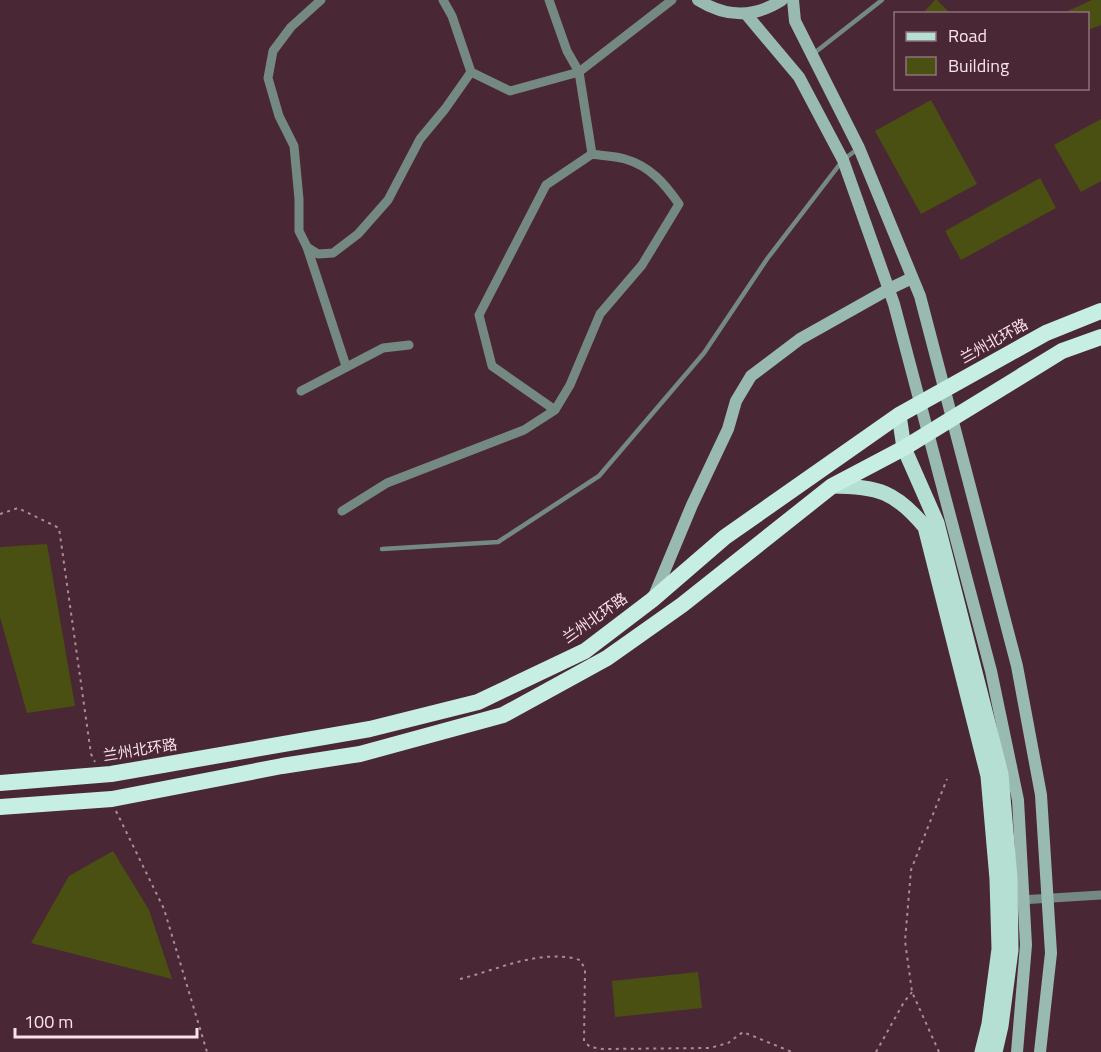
<svg xmlns="http://www.w3.org/2000/svg" width="1101" height="1052" font-family="'Titillium Web','Noto Sans SC',sans-serif">
	<style>
		.building { fill: #4a5011 }
		.lines { fill: none; stroke-linecap: round; stroke-linejoin: round }
		.path { stroke: #aa8d97; stroke-width: 2; stroke-dasharray: 3 4.5; stroke-linecap: butt }
		.service { stroke: #758983; stroke-width: 4.5 }
		.minor { stroke: #758983; stroke-width: 9 }
		.secondary { stroke: #99bab0; stroke-width: 12 }
		.primary { stroke: #b5dfd3; stroke-width: 15 }
		.trunk { stroke: #c6eee2; stroke-width: 16 }
		.labels { text-anchor: middle; stroke-width: 6; stroke-linejoin: round; paint-order: stroke }
		.street-label { font-size: 15px; fill: #fae2ea; stroke: #4a2735 }
	</style>
	<rect width="100%" height="100%" fill="#4a2735"/>
	<!-- building -->
	<g class="building">
		<polygon points="935,0 937,0 951,14 922,14"/>
		<polygon points="1092,0 1101,0 1101,25 1088,30 1088,14 1061,14"/>
		<polygon points="931,100 977,184 921,214 875,131"/>
		<polygon points="1101,119 1101,181 1081,192 1054,145"/>
		<polygon points="1040,178 1056,208 961,260 945,231"/>
		<polygon points="47,544 75,706 27,713 0,617 0,547"/>
		<polygon points="113,851 149,910 172,979 31,943 69,876"/>
		<polygon points="698,972 702,1008 615,1017 612,981"/>
	</g>
	<g class="lines">
		<!-- path -->
		<g class="path">
			<polyline points="0,514 18,508 59,528 91,754 95,762"/>
			<polyline points="116,811 164,909 207,1052"/>
			<path d="M460,979C497,970 541,948 580,960L585,969L584,1041L590,1047L603,1049L710,1048L728,1043L743,1032L792,1052"/>
			<polyline points="876,1052 904,1002 912,992"/>
			<polyline points="939,1052 912,992 905,941 911,870 947,779"/>
		</g>
		<!-- service -->
		<g class="service">
			<polyline points="813,54 882,0"/>
			<polyline points="382,549 498,542 599,476 704,353 767,259 843,160 859,148"/>
		</g>
		<!-- minor -->
		<g class="minor">
			<polyline points="321,0 291,27 273,51 268,78 279,116 294,146 299,199 299,231 307,247 318,254 333,253 358,234 388,200 420,139 445,109 471,72"/>
			<polyline points="443,0 452,16 471,72 510,91 579,72 672,0"/>
			<polyline points="549,0 567,51 579,72 592,154"/>
			<polyline points="307,247 346,366"/>
			<polyline points="301,391 383,348 409,345"/>
			<path d="M342,511L387,483L524,430L555,410L570,385L600,314L642,265L679,204C665,184 650,166 625,159C615,156 603,156 592,154L546,185L479,315L492,366L555,410"/>
			<polyline points="1020,900 1101,895"/>
		</g>
		<!-- secondary -->
		<g class="secondary">
			<path d="M698,0C727,18 754,18 782,0"/>
			<polyline points="793,0 795,21 859,148 920,296 1017,666 1041,795 1051,953 1040,1052"/>
			<polyline points="746,14 799,77 843,160 894,304 991,671 1018,800 1026,945 1017,1052"/>
			<polyline points="654,596 692,505 728,429 736,401 751,376 800,339 889,289 912,278"/>
		</g>
		<!-- primary -->
		<g class="primary">
			<polyline points="899,415 904,448 937,523 1001,774 1010,878 1011,950 1001,1026 995,1052"/>
			<path d="M832,486C878,486 896,492 925,527L988,776L997,879L999,949L989,1024L982,1052"/>
		</g>
		<!-- trunk -->
		<g class="trunk">
			<polyline points="0,783 111,774 370,729 478,702 585,651 652,600 725,537 899,415 1046,333 1101,311"/>
			<polyline points="0,807 112,799 282,766 360,754 503,715 607,658 682,605 832,486 904,448 1062,351 1101,337"/>
		</g>
	</g>
	<g class="labels">
		<!-- street labels -->
		<g class="street-label">
			<text transform="translate(994 341) rotate(-29)" y="5">兰州北环路</text>
			<text transform="translate(595 618) rotate(-35)" y="5">兰州北环路</text>
			<text transform="translate(140 750) rotate(-9)" y="5">兰州北环路</text>
		</g>
	</g>
	<!-- legend -->
	<rect x="894" y="12" width="195" height="78" fill="#4a2735" stroke="#90727d" stroke-width="1.5"/>
	<rect x="906" y="32" width="30" height="9" fill="#b5dfd3" stroke="#90727d" stroke-width="1.5"/>
	<text x="948" y="42" font-size="18" fill="#fae2ea">Road</text>
	<rect x="906" y="57" width="30" height="18" fill="#4a5011" stroke="#90727d" stroke-width="1.5"/>
	<text x="948" y="72" font-size="18" fill="#fae2ea">Building</text>
	<!-- scale -->
	<path d="M15 1028v9h182v-9" fill="none" stroke="#fae2ea" stroke-width="3"/>
	<text x="24" y="1028" font-size="18" fill="#fae2ea" stroke="#4a2735" stroke-width="4.5" paint-order="stroke">100 m</text>
</svg>
